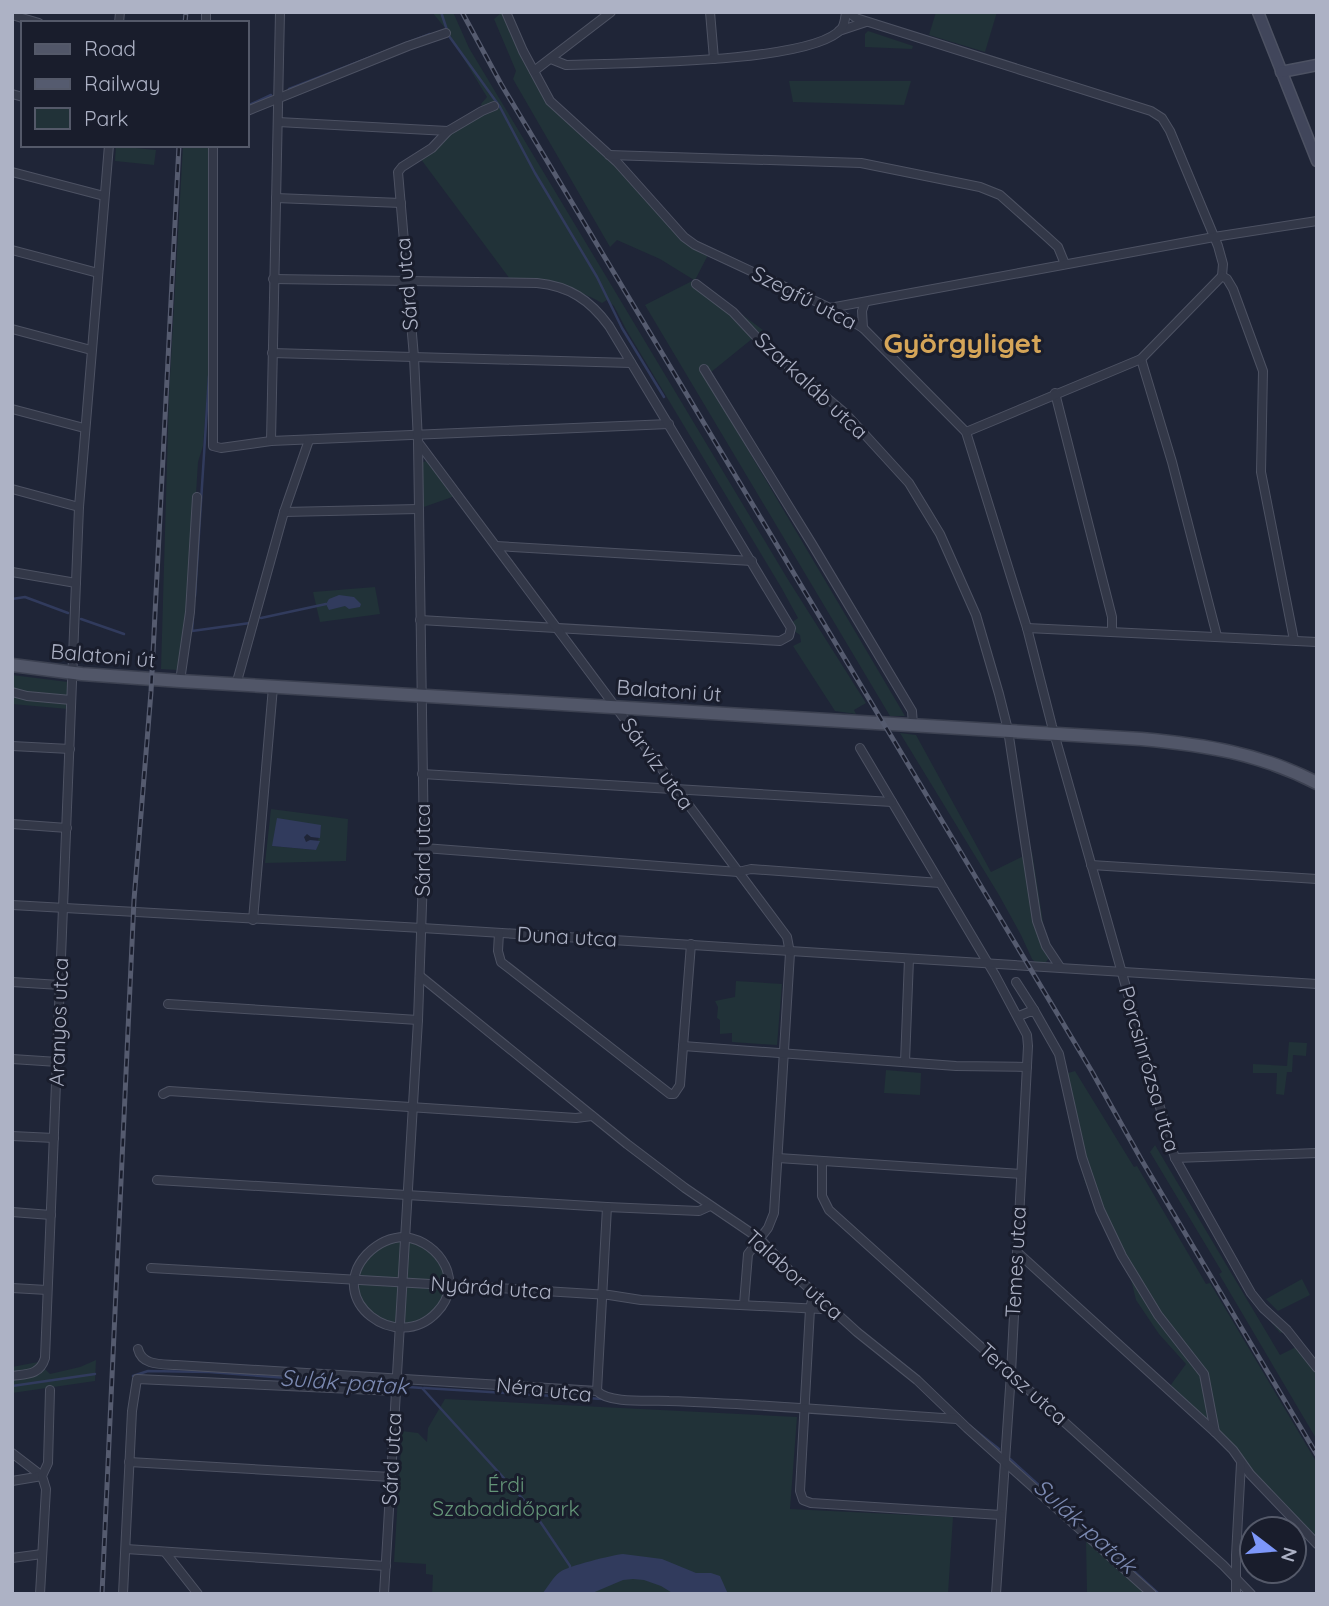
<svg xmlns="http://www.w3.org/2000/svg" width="1329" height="1606" font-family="Quicksand,sans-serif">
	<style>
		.green { fill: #213238; fill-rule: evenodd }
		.water { fill: #313b5d }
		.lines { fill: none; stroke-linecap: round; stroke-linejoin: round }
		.stream { stroke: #313b5d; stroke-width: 2.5 }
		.street-casing { stroke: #4d5263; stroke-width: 10 }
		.secondary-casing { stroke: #4d5263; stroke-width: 13 }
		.primary-casing { stroke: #3c4151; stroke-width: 15 }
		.street { stroke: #333848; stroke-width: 8 }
		.secondary { stroke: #41465b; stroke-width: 10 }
		.primary { stroke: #515668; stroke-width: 12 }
		.rail-casing { stroke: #555b6f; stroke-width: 5 }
		.rail { stroke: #191d2c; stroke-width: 2.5; stroke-dasharray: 8; stroke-linecap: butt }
		.labels { text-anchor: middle; stroke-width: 6; stroke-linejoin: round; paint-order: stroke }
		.street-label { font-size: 21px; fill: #adb2c5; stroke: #191d2c }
		.park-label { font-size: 21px; fill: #649578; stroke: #191d2c }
		.water-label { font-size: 23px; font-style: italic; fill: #7c8ab2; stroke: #191d2c }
		.district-label { font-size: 28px; font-weight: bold; fill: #d5a558; stroke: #191d2c }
	</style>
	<rect width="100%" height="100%" fill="#1f2537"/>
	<!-- green -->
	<g class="green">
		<path d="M432,12H453L469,48L787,578L866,703L854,710L856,714L835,711L793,646L801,642L800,635L794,631L791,623L798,618L781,587L627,331L614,306L607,300L602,303C573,286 543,284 510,279L420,158L450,132L483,111L481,104L487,97L445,28Z"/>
		<polygon points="936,12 997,12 985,52 929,35"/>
		<polygon points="501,13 505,17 541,91 614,164 681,239 708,255 695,280 763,330 705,377 905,716 890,716 645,305 694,280 660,259 617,240 610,247 513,79 516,71 494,19"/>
		<polygon points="868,31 913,46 912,49 865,47 865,34"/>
		<polygon points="789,81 911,81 904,105 793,102"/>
		<polygon points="183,145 209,145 210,353 203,446 198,462 191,575 178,670 161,669 169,395"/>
		<polygon points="116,146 156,150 154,165 115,161"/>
		<polygon points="426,461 455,496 421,508 421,463"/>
		<polygon points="375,587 380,614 320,622 313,592"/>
		<polygon points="12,675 68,682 68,709 12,704"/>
		<polygon points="900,733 916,735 991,872 1032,852 1043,922 1036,923 1048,953 1049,958 1046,962 1035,962 1032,959 1021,935 999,895"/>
		<path d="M271,809L348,819L346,861L265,863ZM321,827L316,850L272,846Z"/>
		<polygon points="736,981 782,984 777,1045 732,1042 732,1033 720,1034 720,1020 717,1018 718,1007 715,1001 735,997"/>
		<polygon points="1289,1042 1307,1043 1306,1056 1293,1055 1292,1072 1287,1072 1284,1095 1276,1094 1277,1073 1253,1073 1253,1064 1287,1066"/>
		<polygon points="886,1070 921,1073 920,1095 884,1093"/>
		<polygon points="1075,1071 1134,1167 1137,1166 1206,1284 1210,1283 1317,1463 1317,1540 1252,1471 1241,1455 1170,1386 1186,1364 1159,1334 1136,1300 1130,1275 1105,1230 1085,1182 1071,1131 1061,1075"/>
		<polygon points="1155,1145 1280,1355 1296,1347 1285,1331 1280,1333 1272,1323 1275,1321 1289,1333 1317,1371 1317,1440 1219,1274 1222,1272 1150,1152"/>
		<polygon points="412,1238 437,1252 450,1286 433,1317 400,1329 368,1313 353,1280 378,1245"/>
		<polygon points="1302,1279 1310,1295 1278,1311 1266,1299"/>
		<polygon points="96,1360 95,1381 12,1393 12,1367 38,1362 50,1374 80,1367"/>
		<polygon points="445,1399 797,1417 790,1509 953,1517 948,1594 432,1594 433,1575 426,1574 426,1564 394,1562 402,1431 418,1433 427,1442 428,1428"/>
		<polygon points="1086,1541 1098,1552 1105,1547 1156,1594 1087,1594"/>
	</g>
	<!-- water -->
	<g class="water">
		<polygon points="339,595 354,597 361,604 360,607 349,609 345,606 329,610 326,604 329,599"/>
		<polygon points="277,818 321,825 320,838 311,837 307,834 304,837 306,842 310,840 320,841 316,850 272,846"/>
		<path d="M623,1554L662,1559L696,1573H711L720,1576L728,1594H674L661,1586L644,1580L633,1579L623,1580L590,1594H542C548,1587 553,1577 560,1572C568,1566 612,1555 623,1554Z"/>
	</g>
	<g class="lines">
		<!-- stream -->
		<g class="stream">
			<polyline points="441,12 449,36 500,107 535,173 597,277 622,328 664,397"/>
			<polyline points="289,89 430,34"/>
			<polyline points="247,106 271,95"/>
			<polyline points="195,596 209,376"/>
			<polyline points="12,599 25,597 68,613"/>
			<polyline points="193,617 192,631 250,623"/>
			<polyline points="261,618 326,604"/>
			<polyline points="81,619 124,634"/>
			<polyline points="133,1376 148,1371 209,1372 422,1388 531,1508 570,1566 570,1569"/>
			<polyline points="12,1386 95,1374"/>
			<polyline points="424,1388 603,1399"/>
			<polyline points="966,1423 999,1449"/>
			<polyline points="1010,1459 1159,1594"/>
		</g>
		<!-- street casing -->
		<g class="street-casing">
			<g id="street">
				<polyline points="506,12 523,51 550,101 617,162 684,237 695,245 830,308 863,328 966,432 1027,628 1052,726 1169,1139 1175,1158 1251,1293 1263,1308 1287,1330 1317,1368"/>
				<polyline points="710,12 714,59"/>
				<polyline points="848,12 856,18 1151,111 1162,118 1170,131 1218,246 1223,264 1222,276 1227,279 1233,289 1263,371 1261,472 1294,640"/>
				<polyline points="12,15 39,23"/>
				<polyline points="119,23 120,12"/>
				<polyline points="206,23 206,12"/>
				<polyline points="839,31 866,22"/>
				<path d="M551,59L566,65C614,63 815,64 842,28C845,23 845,18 846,12"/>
				<polyline points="534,71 611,12"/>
				<polyline points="12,94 23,97"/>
				<polyline points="247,111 408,46 446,33"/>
				<polyline points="278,122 448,131 482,111 494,106"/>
				<polyline points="213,145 213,446 221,448 271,441 669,424"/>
				<polyline points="609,155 861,163 980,187 1000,195 1046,236 1058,247 1065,264"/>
				<polyline points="12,172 104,196"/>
				<polyline points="276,198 401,203"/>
				<polyline points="12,250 98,273"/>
				<path d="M273,279L537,283C569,286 590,300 609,326L791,628L789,636L780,641L420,620"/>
				<polyline points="696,284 733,312 763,344 846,414 909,483 940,534 976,615 999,694 1008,730 1037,921 1046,946 1060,967"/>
				<polyline points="830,308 1214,237 1317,221"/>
				<polyline points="863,328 862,311 865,302"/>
				<polyline points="12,329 91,350"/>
				<polyline points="272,353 631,363"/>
				<polyline points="1141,359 1172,462 1217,636"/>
				<polyline points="704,369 812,544 912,711 913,725"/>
				<polyline points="1055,393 1112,617 1112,631"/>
				<polyline points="12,409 84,428"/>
				<polyline points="966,432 1141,359 1222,276"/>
				<polyline points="271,441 280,12"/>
				<polyline points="418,442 787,937 790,953 774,1213 768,1228 748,1254 744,1304"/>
				<polyline points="12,489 79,507"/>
				<polyline points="284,512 418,509"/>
				<polyline points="496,546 752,561"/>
				<polyline points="12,572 76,583"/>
				<polyline points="1027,628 1317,642"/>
				<polyline points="180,681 190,612 197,497"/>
				<polyline points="236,685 284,512 309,440"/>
				<polyline points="12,692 27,696 71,700"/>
				<polyline points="12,746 70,749"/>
				<polyline points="860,748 995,975 1027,1035 1028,1046 1011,1373 996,1594"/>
				<polyline points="422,774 892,802"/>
				<polyline points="12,824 67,828"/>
				<polyline points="424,848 738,872 751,869 940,883"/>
				<polyline points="1091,865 1317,879"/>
				<polyline points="12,905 422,928 1317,984"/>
				<polyline points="253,920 273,687"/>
				<polyline points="499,933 498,951 501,962 670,1094 674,1094 680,1085 691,944"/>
				<polyline points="420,976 627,1144 685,1188 760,1239 789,1270 857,1332 917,1380 967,1428 1152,1594"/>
				<polyline points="12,982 60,985"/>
				<polyline points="1016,982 1034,1010"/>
				<polyline points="168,1004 418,1020"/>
				<polyline points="1019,1016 1034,1010 1059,1054 1082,1157 1100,1210 1122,1256 1158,1315 1204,1374 1215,1432"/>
				<polyline points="683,1046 956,1066 1027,1067"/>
				<polyline points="12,1059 58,1062"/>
				<polyline points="905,1062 909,959"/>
				<polyline points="163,1094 169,1091 576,1118 592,1116"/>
				<polyline points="12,1136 54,1138"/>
				<polyline points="778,1158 1021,1174"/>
				<polyline points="1175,1158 1317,1153"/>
				<polyline points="822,1163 822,1196 829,1210 1223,1565 1251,1594"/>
				<polyline points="157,1180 607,1207 699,1211 710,1206"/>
				<polyline points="12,1212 51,1215"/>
				<path d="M405,1237C441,1242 465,1283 437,1312C397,1355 324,1300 367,1254C378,1243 390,1237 405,1237Z"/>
				<polyline points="1017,1252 1215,1432 1233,1450 1250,1474 1317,1544"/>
				<polyline points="151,1268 465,1286 609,1295 641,1300 821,1309 830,1306"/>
				<polyline points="12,1288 47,1290"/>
				<polyline points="814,1292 810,1309 801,1472 800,1491 803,1500 811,1503 1001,1515"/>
				<path d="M138,1349C142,1366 162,1364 176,1365L597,1391C609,1404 651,1400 669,1401C765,1404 861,1413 957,1419"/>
				<path d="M12,1376C27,1374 40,1375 45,1358L79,507L109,145"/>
				<polyline points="597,1391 607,1207"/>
				<polyline points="12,1453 42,1476"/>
				<polyline points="129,1462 391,1477"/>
				<polyline points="12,1481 42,1476"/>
				<polyline points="126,1549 386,1566"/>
				<polyline points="165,1552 198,1594"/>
				<polyline points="12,1558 42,1554"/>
				<polyline points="40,1594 46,1489 42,1476 48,1463 50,1390"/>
				<polyline points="123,1594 132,1411 137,1379 396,1391"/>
				<polyline points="384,1594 418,1020 424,848 418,442 414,357 398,172 402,167 432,148 448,131"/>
				<polyline points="1236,1594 1236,1555 1241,1463"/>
			</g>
		</g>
		<!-- secondary casing -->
		<g class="secondary-casing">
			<g id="secondary">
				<polyline points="1258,12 1317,161"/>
				<polyline points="1281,72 1317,65"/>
			</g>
		</g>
		<!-- primary casing -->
		<g class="primary-casing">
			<path id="primary" d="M12,665L82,674L180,681L1141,739C1205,745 1259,753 1317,783"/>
		</g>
		<!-- street -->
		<use href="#street" class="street"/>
		<!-- secondary -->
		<use href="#secondary" class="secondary"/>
		<!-- primary -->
		<use href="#primary" class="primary"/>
		<!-- rail casing -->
		<g class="rail-casing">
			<g id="rail">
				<polyline points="462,12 501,84 1091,1070 1141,1159 1317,1455"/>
				<polyline points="185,23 186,12"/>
				<polyline points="102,1594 134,900 151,692 179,145"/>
			</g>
		</g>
		<!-- rail -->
		<use href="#rail" class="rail"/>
	</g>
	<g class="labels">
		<!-- street labels -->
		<g class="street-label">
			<text transform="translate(407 284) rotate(-95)" y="7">Sárd utca</text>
			<text transform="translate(804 298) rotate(27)" y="7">Szegfű utca</text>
			<text transform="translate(811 386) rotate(43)" y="7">Szarkaláb utca</text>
			<text transform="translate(103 656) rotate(5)" y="7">Balatoni út</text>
			<text transform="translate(669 691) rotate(4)" y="7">Balatoni út</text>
			<text transform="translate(657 764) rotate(54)" y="7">Sárvíz utca</text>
			<text transform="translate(423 850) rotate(-90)" y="7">Sárd utca</text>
			<text transform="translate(567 937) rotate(3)" y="7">Duna utca</text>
			<text transform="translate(59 1022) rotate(-88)" y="7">Aranyos utca</text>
			<text transform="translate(1149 1069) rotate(74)" y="7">Porcsinrózsa utca</text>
			<text transform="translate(1016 1262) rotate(-87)" y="7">Temes utca</text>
			<text transform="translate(794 1275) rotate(42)" y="7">Talabor utca</text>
			<text transform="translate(491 1288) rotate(4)" y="7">Nyárád utca</text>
			<text transform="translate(1023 1384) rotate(42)" y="7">Terasz utca</text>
			<text transform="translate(544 1390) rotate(6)" y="7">Néra utca</text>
			<text transform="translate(392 1459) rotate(-87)" y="7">Sárd utca</text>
		</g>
		<!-- park labels -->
		<g class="park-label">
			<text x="506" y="1492">Érdi<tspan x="506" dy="24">Szabadidőpark</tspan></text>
		</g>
		<!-- water labels -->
		<g class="water-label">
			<text transform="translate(344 1382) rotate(4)" y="8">Sulák-patak</text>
			<text transform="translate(1085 1526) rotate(42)" y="8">Sulák-patak</text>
		</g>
		<!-- district labels -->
		<g class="district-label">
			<text x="963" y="353">Györgyliget</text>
		</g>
	</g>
	<!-- border -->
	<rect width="1329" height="1606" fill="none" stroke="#adb2c5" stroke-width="28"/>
	<!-- legend -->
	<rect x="21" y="21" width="228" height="126" fill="#191d2c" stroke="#545969" stroke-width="2"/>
	<rect x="35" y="44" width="35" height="10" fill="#515668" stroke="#545969" stroke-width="2"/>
	<text x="84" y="56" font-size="21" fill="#adb2c5">Road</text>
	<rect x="35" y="79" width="35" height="10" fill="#555b6f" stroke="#545969" stroke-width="2"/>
	<text x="84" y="91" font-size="21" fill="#adb2c5">Railway</text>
	<rect x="35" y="108" width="35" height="21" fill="#213238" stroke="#545969" stroke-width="2"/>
	<text x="84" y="126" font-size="21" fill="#adb2c5">Park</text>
	<!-- north arrow -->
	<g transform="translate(1273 1550) rotate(106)"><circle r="33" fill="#191d2c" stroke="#545969" stroke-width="2"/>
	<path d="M0-5L12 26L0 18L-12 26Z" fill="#7d97f9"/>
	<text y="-10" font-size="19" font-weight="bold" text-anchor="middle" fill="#adb2c5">N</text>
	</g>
</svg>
